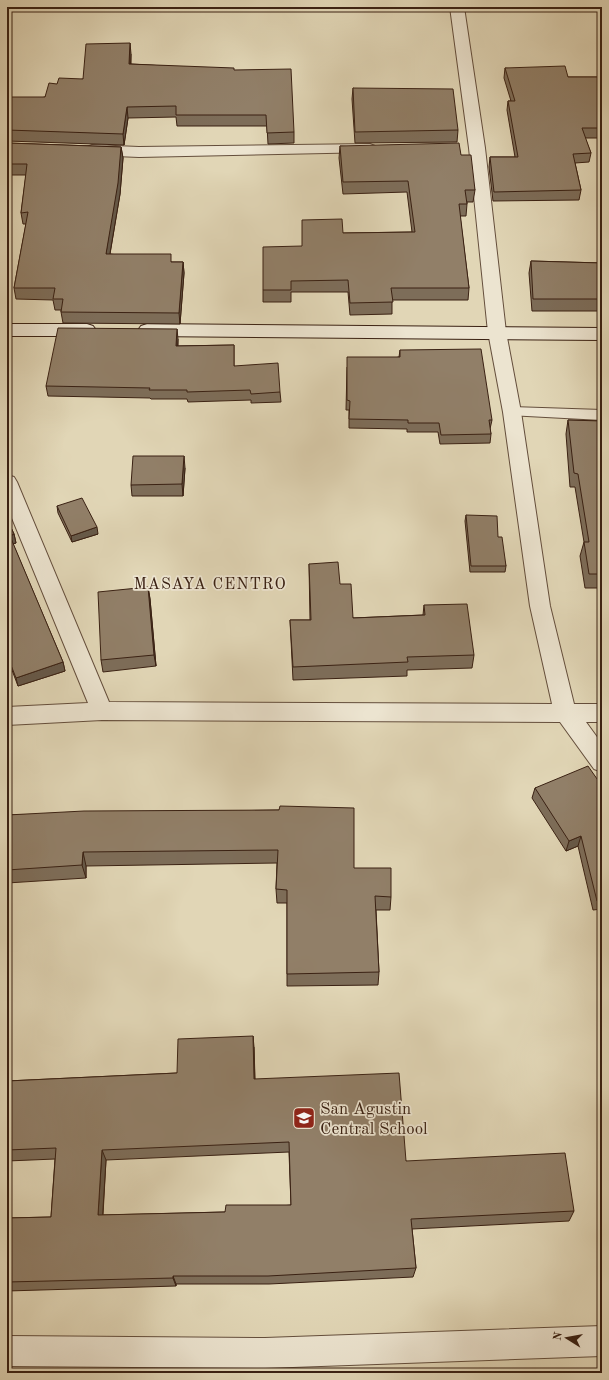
<svg xmlns="http://www.w3.org/2000/svg" width="609" height="1380" font-family="'Old Standard TT',serif">
	<style>
		.lines { fill: none; stroke-linecap: round; stroke-linejoin: round }
		.service-casing { stroke: #644e3c; stroke-width: 2 }
		.minor-casing { stroke: #644e3c; stroke-width: 2 }
		.secondary-casing { stroke: #3a2113; stroke-width: 2 }
		.service { fill: #ece4d0; fill-rule: evenodd }
		.minor { fill: #ece4d0; fill-rule: evenodd }
		.secondary { fill: #ece4d0; fill-rule: evenodd }
		.wall { fill: #7d6d59; stroke: #3a2113; fill-rule: evenodd }
		.shaded-wall { fill: #665949; stroke: #3a2113 }
		.building { fill: #917f68; stroke: #3a2113; fill-rule: evenodd }
		.labels { text-anchor: middle; stroke-width: 3.5; stroke-linejoin: round; paint-order: stroke }
		.quarter-label { font-size: 16px; letter-spacing: 1px; fill: #3a2113; stroke: #ece4d0 }
		.near-poi-label { font-size: 17px; fill: #3a2113; stroke: #ece4d0; text-anchor: start }
	</style>
	<rect width="100%" height="100%" fill="#e1d6b6"/>
	<filter id="stains"><feTurbulence type="fractalNoise" baseFrequency=".005" numOctaves="4"/><feColorMatrix values="0 0 0 0 .2 0 0 0 0 .09 0 0 0 0 .02 0 0 0 .5 -.17"/></filter>
	<radialGradient id="worn" r=".72"><stop offset=".6" stop-color="#630" stop-opacity="0"/><stop offset="1" stop-color="#630" stop-opacity=".3"/></radialGradient>
	<g class="lines">
		<!-- service casing -->
		<g class="service-casing">
			<polygon id="service" points="512,407 602,410 602,420 507,415 505,412 507,409"/>
		</g>
		<!-- minor casing -->
		<g class="minor-casing">
			<g id="minor">
				<polygon points="450,7 464,7 485,148 506,332 521,412 550,606 574,704 602,704 602,722 586,722 602,744 602,772 594,769 560,722 102,720 7,725 7,707 88,703 7,506 7,475 14,477 17,482 109,702 552,704 530,606 503,412 488,332 469,148"/>
				<polygon points="370,144 375,146 378,149 375,152 139,157 92,155 87,153 84,150 87,147 92,145 139,147"/>
				<polygon points="602,1326 602,1356 265,1368 7,1366 7,1336 265,1338"/>
			</g>
		</g>
		<!-- secondary casing -->
		<g class="secondary-casing">
			<g id="secondary">
				<polygon points="7,324 87,324 93,326 96,330 93,334 87,336 7,336"/>
				<polygon points="147,324 602,328 602,340 147,336 141,334 138,330 141,326"/>
			</g>
		</g>
		<!-- service -->
		<use href="#service" class="service"/>
		<!-- minor -->
		<use href="#minor" class="minor"/>
		<!-- secondary -->
		<use href="#secondary" class="secondary"/>
	</g>
	<!-- wall -->
	<g class="wall">
		<polygon points="131,54 131,64 234,70 294,132 294,143 268,144 267,126 177,126 176,117 128,118 124,145 7,141 7,105 45,97 57,84 83,79"/>
		<polygon points="505,68 568,77 602,77 602,138 585,138 591,153 589,162 575,163 581,190 579,200 493,201 489,167 490,157 515,157 507,110 508,101 511,101 504,78"/>
		<polygon points="353,88 458,130 457,142 355,143 352,99"/>
		<polygon points="7,143 121,147 123,158 120,194 110,254 172,262 183,262 184,273 180,324 63,323 61,312 61,310 55,310 53,300 16,299 14,288 26,224 23,224 21,213 26,175 7,175"/>
		<polygon points="340,146 461,155 475,190 473,202 467,202 467,204 466,216 460,216 469,288 468,300 392,300 392,314 350,315 348,292 291,292 291,302 263,302 263,290 302,246 343,233 412,232 407,192 343,194 339,158"/>
		<polygon points="531,261 602,263 602,311 532,311 529,273"/>
		<polygon points="178,339 178,346 234,345 234,366 280,392 281,402 251,403 251,400 188,402 187,399 151,399 150,398 48,396 46,386"/>
		<polygon points="400,350 492,420 490,429 491,434 490,443 440,444 438,432 407,432 407,429 349,428 349,410 346,410 347,367 399,357"/>
		<polygon points="568,420 602,421 602,588 585,588 580,556 584,542 575,487 570,487 566,434"/>
		<polygon points="185,468 183,496 132,496 131,485"/>
		<polygon points="57,506 98,534 72,542 58,513"/>
		<polygon points="466,515 498,537 506,566 505,572 470,572 465,521"/>
		<polygon points="7,519 14,534 16,543 13,544 63,662 65,671 18,686 7,657"/>
		<polygon points="309,564 340,584 353,618 423,615 424,605 474,655 472,668 407,670 407,676 293,680 290,620 310,620"/>
		<polygon points="148,587 150,599 156,666 103,672 101,660"/>
		<polygon points="602,786 602,909 593,910 578,846 566,851 532,798 535,788"/>
		<polygon points="279,810 391,897 390,910 376,910 379,972 378,985 287,986 287,903 277,903 276,889 277,863 86,866 86,878 7,883 7,815"/>
		<path d="M254,1047L255,1079L406,1161L574,1211L569,1221L412,1229L416,1268L413,1277L269,1284H176V1286L7,1291V1218L51,1217L55,1159L7,1161V1081L177,1073ZM289,1152L291,1205L225,1212L103,1215L106,1160Z"/>
	</g>
	<!-- shaded-wall -->
	<g class="shaded-wall">
		<polygon points="130,43 131,54 130,75 129,64"/>
		<polygon points="127,107 128,118 124,145 123,134"/>
		<polygon points="121,147 123,158 120,194 108,265 106,254"/>
		<polygon points="183,262 184,273 180,324 179,313"/>
		<polygon points="177,329 178,339 177,356 176,346"/>
		<polygon points="184,456 185,468 183,496 182,484"/>
		<polygon points="97,527 98,534 72,542 71,536"/>
		<polygon points="14,534 16,543 12,544 10,536"/>
		<polygon points="148,587 150,599 156,666 154,655"/>
		<polygon points="63,662 65,671 18,686 16,678"/>
		<polygon points="581,836 578,846 566,851 569,841"/>
		<polygon points="83,852 86,866 86,878 82,865"/>
		<polygon points="253,1036 254,1047 255,1090 254,1079"/>
		<polygon points="102,1150 106,1160 102,1225 98,1215"/>
		<polygon points="173,1276 176,1284 176,1286 173,1278"/>
	</g>
	<!-- building -->
	<g class="building">
		<polygon points="130,43 129,64 234,68 234,70 291,69 294,132 267,133 266,115 176,115 176,106 127,107 123,134 7,130 7,105 10,97 45,97 49,83 57,84 59,78 83,79 86,44"/>
		<polygon points="565,66 568,77 602,77 602,128 582,128 591,153 573,154 581,190 494,192 490,157 518,157 508,101 515,101 505,68"/>
		<polygon points="353,88 453,89 458,130 355,132"/>
		<polygon points="7,143 121,147 118,183 106,254 171,254 171,262 183,262 179,313 61,312 63,299 53,299 55,288 14,288 28,212 21,213 27,164 7,164"/>
		<polygon points="459,143 461,155 471,155 475,190 465,190 467,204 459,204 469,288 391,288 393,302 350,303 348,280 291,281 291,290 263,290 263,247 302,246 302,220 342,219 343,233 415,232 408,181 343,182 340,146"/>
		<polygon points="531,261 602,263 602,299 533,299"/>
		<polygon points="58,328 177,329 176,346 234,345 234,366 278,363 280,392 251,394 250,390 187,392 187,390 149,390 150,388 46,386"/>
		<polygon points="481,349 492,420 489,420 491,434 441,435 439,423 408,423 408,420 349,419 350,401 347,400 347,357 400,357 400,350"/>
		<polygon points="568,420 602,421 602,574 589,574 584,542 589,542 578,474 574,473"/>
		<polygon points="133,456 184,456 182,484 131,485"/>
		<polygon points="82,498 97,527 71,536 57,506"/>
		<polygon points="466,515 497,516 498,537 502,537 506,566 471,566"/>
		<polygon points="7,519 14,534 10,536 63,662 16,678 7,655"/>
		<polygon points="338,562 340,584 351,584 353,618 425,615 424,605 467,604 474,655 407,657 408,662 293,667 290,620 311,620 309,564"/>
		<polygon points="148,587 154,655 101,660 98,592"/>
		<polygon points="588,766 602,786 602,900 597,901 581,836 569,841 535,788"/>
		<polygon points="280,806 354,808 354,868 391,868 391,897 375,896 379,972 287,974 287,890 276,889 278,850 83,852 82,865 7,870 7,815 84,811 279,810"/>
		<path d="M253,1036L254,1079L399,1073L406,1161L565,1153L574,1211L411,1219L416,1268L268,1276H173V1278L7,1282V1218L51,1217L56,1148L7,1150V1081L177,1073L178,1039ZM289,1142L291,1205H226L225,1212L98,1215L102,1150Z"/>
		<polygon points="554,1369 555,1373 511,1373"/>
	</g>
	<!-- icons -->
	<defs>
		<g id="school-square" transform="scale(1.15)"><rect x="-9" y="-9" width="18" height="18" rx="4" fill="#8f2418" stroke="#ece4d0"/><path d="M0-5L7-2L0 1L-7-2ZM-4 1L0 2.5L4 1V4Q0 6-4 4Z" fill="#fff"/></g>
	</defs>
	<g fill-rule="evenodd">
		<use href="#school-square" x="304" y="1118"/>
	</g>
	<g class="labels">
		<!-- quarter labels -->
		<g class="quarter-label">
			<text x="210" y="589">MASAYA CENTRO</text>
		</g>
		<!-- near-poi labels -->
		<g class="near-poi-label">
			<text x="320" y="1114">San Agustin<tspan x="320" dy="20">Central School</tspan></text>
		</g>
	</g>
	<!-- margin -->
	<rect width="609" height="1380" fill="none" stroke="#e1d6b6" stroke-width="24"/>
	<rect x="8" y="8" width="593" height="1364" fill="none" stroke="#3a2113" stroke-width="2"/>
	<rect x="12" y="12" width="585" height="1356" fill="none" stroke="#3a2113"/>
	<!-- north arrow -->
	<g transform="translate(567 1338) rotate(281)" stroke="#ece4d0" stroke-width="3" paint-order="stroke">
	<path d="M0-3L7 15L0 10L-7 15Z" fill="#3a2113"/>
	<text y="-6" font-size="11" font-weight="bold" text-anchor="middle" fill="#3a2113">N</text>
	</g>
	<rect width="100%" height="100%" filter="url(#stains)"/>
	<rect width="100%" height="100%" fill="url(#worn)"/>
</svg>
